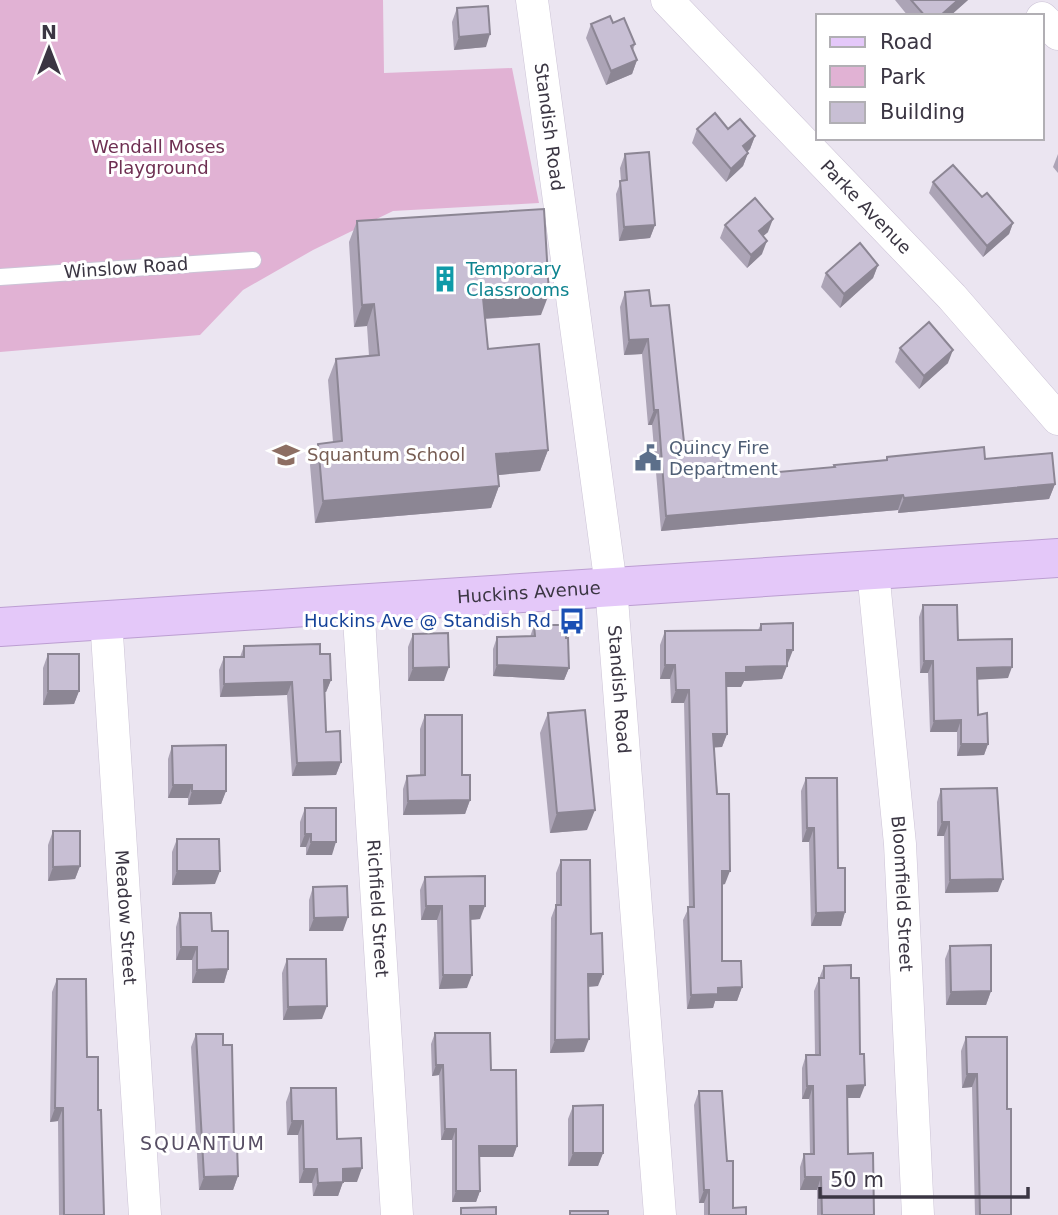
<svg xmlns="http://www.w3.org/2000/svg" width="1058" height="1215" font-family="'DejaVu Sans',sans-serif">
	<style>
		.green { fill: #e1b2d4 }
		.lines { fill: none; stroke-linecap: round; stroke-linejoin: round }
		.lane-casing { stroke: #ccc3d6; stroke-width: 18 }
		.street-casing { stroke: #ccc3d6; stroke-width: 33 }
		.secondary-casing { stroke: #bc9ed2; stroke-width: 40 }
		.lane { stroke: #fff; stroke-width: 16 }
		.street { stroke: #fff; stroke-width: 32 }
		.secondary { stroke: #e4c8f9; stroke-width: 38 }
		.wall { fill: #aca4b6 }
		.shaded-wall { fill: #8c8694 }
		.building { fill: #c8bfd4; stroke: #8c8694; stroke-width: 2 }
		.labels { text-anchor: middle; stroke-width: 6; stroke-linejoin: round; paint-order: stroke }
		.street-label { font-size: 18px; fill: #3b3643; stroke: #fff }
		.park-label { font-size: 18px; fill: #6e2f52; stroke: #fff }
		.culture-label { font-size: 18px; fill: #0d838f; stroke: #fff; text-anchor: start }
		.service-label { font-size: 18px; fill: #4e5e75; stroke: #fff; text-anchor: start }
		.education-label { font-size: 18px; fill: #785e54; stroke: #fff; text-anchor: start }
		.transit-label { font-size: 18px; fill: #164399; stroke: #fff; text-anchor: end }
		.neighbourhood-label { font-size: 19px; letter-spacing: 2px; fill: #574e64; stroke: #fff }
	</style>
	<rect width="100%" height="100%" fill="#ebe5f1"/>
	<!-- green -->
	<polygon class="green" points="0,0 383,0 384,73 512,68 539,203 393,211 313,250 243,290 200,335 0,352"/>
	<g class="lines">
		<!-- lane casing -->
		<g class="lane-casing">
			<polyline id="lane" points="0,277 253,260"/>
		</g>
		<!-- street casing -->
		<g class="street-casing">
			<g id="street">
				<path id="s1" d="M532,0L611,586L660,1215"/>
				<path id="s2" d="M667,0L952,297L1058,419"/>
				<polyline points="1042,18 1058,34"/>
				<path id="s3" d="M873,571L900,844L918,1215"/>
				<path id="s4" d="M358,603L397,1215"/>
				<path id="s5" d="M106,619L145,1215"/>
			</g>
		</g>
		<!-- secondary casing -->
		<g class="secondary-casing">
			<g id="secondary">
				<path id="s6" d="M0,627L1058,558"/>
			</g>
		</g>
		<!-- lane -->
		<use href="#lane" class="lane"/>
		<!-- street -->
		<use href="#street" class="street"/>
		<!-- secondary -->
		<use href="#secondary" class="secondary"/>
	</g>
	<!-- wall -->
	<g class="wall">
		<polygon points="895,0 968,0 950,16 908,16"/>
		<polygon points="457,8 486,47 454,50 452,22"/>
		<polygon points="613,23 635,44 633,50 637,60 632,74 606,85 586,38 591,24"/>
		<polygon points="697,129 728,129 755,136 750,149 747,152 748,153 743,166 726,182 692,143"/>
		<polygon points="625,154 655,225 650,238 619,241 616,194 621,181 620,168"/>
		<polygon points="1058,154 1058,173 1053,167"/>
		<polygon points="933,182 982,197 1013,223 1009,234 983,257 929,193"/>
		<polygon points="357,221 541,315 485,319 488,349 548,450 540,471 498,475 499,486 491,508 315,523 310,465 318,444 333,442 328,380 336,359 369,356 367,326 354,327 349,242"/>
		<polygon points="725,225 768,232 763,236 762,254 747,268 720,238"/>
		<polygon points="878,265 873,278 840,308 821,287 826,273"/>
		<polygon points="625,292 651,306 684,442 723,477 833,467 834,465 886,460 887,457 985,459 1055,484 1049,499 898,513 898,510 661,531 652,425 648,425 642,354 624,355 620,307"/>
		<polygon points="900,348 948,363 919,389 895,362"/>
		<polygon points="923,605 958,640 1008,678 978,679 978,715 988,744 984,755 957,756 957,732 930,732 928,673 920,673 919,617"/>
		<polygon points="761,624 788,663 787,663 782,679 744,681 741,687 726,687 727,734 722,747 714,747 725,884 722,885 722,961 742,987 737,1001 715,1001 713,1008 687,1009 683,920 689,907 684,703 671,703 670,679 660,679 660,645 665,631 758,630"/>
		<polygon points="534,625 566,638 569,668 564,680 493,676 493,649 497,637 530,637"/>
		<polygon points="413,634 444,681 408,681 408,647"/>
		<polygon points="244,646 320,654 331,680 326,692 324,692 326,732 341,762 336,775 292,776 287,695 220,697 219,670 224,657 240,657"/>
		<polygon points="48,654 79,691 74,704 43,705 43,668"/>
		<polygon points="548,713 587,830 550,833 540,733"/>
		<polygon points="425,715 462,775 470,800 465,814 403,815 403,789 407,776 420,776 420,729"/>
		<polygon points="172,746 226,791 221,804 188,805 188,798 168,798 168,759"/>
		<polygon points="806,778 838,868 845,912 841,926 811,926 809,842 802,842 801,791"/>
		<polygon points="941,789 998,892 945,893 944,836 937,836 937,802"/>
		<polygon points="305,808 332,855 306,855 306,847 300,847 300,822"/>
		<polygon points="53,831 80,866 75,879 48,881 48,845"/>
		<polygon points="177,839 215,884 172,885 172,852"/>
		<polygon points="561,860 591,934 598,986 588,987 584,1052 550,1053 551,918 556,905 556,873"/>
		<polygon points="425,877 480,919 471,920 467,988 439,989 437,920 421,920 420,890"/>
		<polygon points="313,887 343,931 309,931 309,900"/>
		<polygon points="180,913 212,931 228,969 224,983 192,983 192,960 176,960 176,927"/>
		<polygon points="950,946 991,991 986,1005 946,1005 945,959"/>
		<polygon points="287,959 322,1019 283,1020 282,973"/>
		<polygon points="824,966 851,978 860,1098 847,1098 848,1154 874,1215 817,1215 817,1190 800,1190 800,1167 804,1154 810,1154 809,1099 802,1099 802,1068 806,1055 815,1055 814,991"/>
		<polygon points="57,979 87,1057 98,1110 104,1215 59,1215 58,1121 50,1122 52,992"/>
		<polygon points="435,1033 491,1070 517,1146 513,1157 479,1157 480,1191 476,1202 452,1202 452,1140 441,1140 439,1075 432,1076 431,1044"/>
		<polygon points="196,1034 223,1045 238,1176 233,1190 199,1190 191,1047"/>
		<polygon points="966,1037 1007,1109 1011,1215 975,1215 972,1087 962,1088 961,1051"/>
		<polygon points="291,1088 337,1139 357,1182 343,1182 338,1196 313,1196 312,1183 299,1183 298,1135 287,1135 286,1102"/>
		<polygon points="699,1091 727,1161 733,1208 746,1215 704,1215 704,1203 699,1203 694,1105"/>
		<polygon points="573,1106 603,1153 598,1166 568,1166 568,1119"/>
	</g>
	<!-- shaded-wall -->
	<g class="shaded-wall">
		<polygon points="958,0 968,0 950,16 940,16"/>
		<polygon points="490,34 486,47 454,50 459,37"/>
		<polygon points="637,60 632,74 606,85 611,71"/>
		<polygon points="755,136 750,149 738,160 743,146"/>
		<polygon points="748,153 743,166 726,182 731,169"/>
		<polygon points="773,219 768,232 754,244 759,231"/>
		<polygon points="1013,223 1009,234 983,257 987,246"/>
		<polygon points="655,225 650,238 619,241 624,227"/>
		<polygon points="767,241 762,254 747,268 751,255"/>
		<polygon points="878,265 873,278 840,308 844,294"/>
		<polygon points="549,294 541,315 475,319 483,298"/>
		<polygon points="374,304 367,326 354,327 362,305"/>
		<polygon points="648,339 642,354 624,355 629,340"/>
		<polygon points="953,350 948,363 919,389 924,376"/>
		<polygon points="654,410 658,410 652,425 648,425"/>
		<polygon points="548,450 540,471 488,476 496,454"/>
		<polygon points="1055,484 1049,499 898,513 904,498"/>
		<polygon points="499,486 491,508 315,523 323,501"/>
		<polygon points="903,495 898,510 661,531 666,516"/>
		<polygon points="787,650 793,650 788,663 782,663"/>
		<polygon points="924,661 933,661 928,673 920,673"/>
		<polygon points="497,665 569,668 564,680 493,676"/>
		<polygon points="665,665 675,665 670,679 660,679"/>
		<polygon points="787,666 782,679 744,681 741,687 721,687 726,673 746,667"/>
		<polygon points="449,667 444,681 408,681 413,668"/>
		<polygon points="1012,667 1008,678 973,680 977,668"/>
		<polygon points="324,680 331,680 326,692 319,692"/>
		<polygon points="292,682 287,695 220,697 224,684"/>
		<polygon points="676,690 689,690 684,703 671,703"/>
		<polygon points="48,691 79,691 74,704 43,705"/>
		<polygon points="961,720 957,732 930,732 934,721"/>
		<polygon points="713,734 727,734 722,747 708,748"/>
		<polygon points="961,744 988,744 984,755 957,756"/>
		<polygon points="341,762 336,775 292,776 297,763"/>
		<polygon points="173,785 192,785 188,798 168,798"/>
		<polygon points="192,791 226,791 221,804 188,805"/>
		<polygon points="470,800 465,814 403,815 408,801"/>
		<polygon points="595,810 587,830 550,833 557,813"/>
		<polygon points="942,822 949,822 944,836 937,836"/>
		<polygon points="807,828 814,828 809,842 802,842"/>
		<polygon points="305,834 311,834 306,847 300,847"/>
		<polygon points="311,842 336,842 332,855 306,855"/>
		<polygon points="80,866 75,879 48,881 53,867"/>
		<polygon points="177,871 220,871 215,884 172,885"/>
		<polygon points="722,871 730,871 725,884 717,885"/>
		<polygon points="1003,879 998,892 945,893 950,880"/>
		<polygon points="426,906 442,906 437,920 421,920"/>
		<polygon points="470,906 485,906 480,919 466,920"/>
		<polygon points="845,912 841,926 811,926 816,913"/>
		<polygon points="348,917 343,931 309,931 314,918"/>
		<polygon points="181,947 197,947 192,960 176,960"/>
		<polygon points="228,969 224,983 192,983 197,970"/>
		<polygon points="588,974 603,974 598,986 583,987"/>
		<polygon points="443,975 472,975 467,988 439,989"/>
		<polygon points="742,987 737,1001 715,1001 713,1008 687,1009 691,995 718,988"/>
		<polygon points="991,991 986,1005 946,1005 951,992"/>
		<polygon points="327,1006 322,1019 283,1020 288,1007"/>
		<polygon points="589,1039 584,1052 550,1053 555,1040"/>
		<polygon points="436,1065 443,1065 439,1075 432,1076"/>
		<polygon points="967,1074 977,1074 972,1087 962,1088"/>
		<polygon points="865,1085 860,1098 842,1098 847,1086"/>
		<polygon points="807,1086 813,1086 809,1099 802,1099"/>
		<polygon points="55,1108 63,1108 58,1121 50,1122"/>
		<polygon points="292,1121 303,1121 298,1135 287,1135"/>
		<polygon points="445,1129 456,1129 452,1140 441,1140"/>
		<polygon points="479,1146 517,1146 513,1157 475,1157"/>
		<polygon points="573,1153 603,1153 598,1166 568,1166"/>
		<polygon points="362,1168 357,1182 338,1182 343,1169"/>
		<polygon points="304,1169 317,1169 312,1183 299,1183"/>
		<polygon points="238,1176 233,1190 199,1190 204,1177"/>
		<polygon points="805,1177 821,1177 817,1190 800,1190"/>
		<polygon points="343,1182 338,1196 313,1196 318,1183"/>
		<polygon points="704,1190 709,1190 704,1203 699,1203"/>
		<polygon points="456,1191 480,1191 476,1202 452,1202"/>
	</g>
	<!-- building -->
	<g class="building">
		<polygon points="911,0 958,0 940,16 925,16"/>
		<polygon points="488,6 490,34 459,37 457,8"/>
		<polygon points="610,16 613,23 624,18 635,44 631,46 637,60 611,71 591,24"/>
		<polygon points="715,113 728,129 740,119 755,136 743,146 748,153 731,169 697,129"/>
		<polygon points="649,152 655,225 624,227 620,181 627,180 625,154"/>
		<polygon points="953,165 982,197 987,193 1013,223 987,246 933,182"/>
		<polygon points="755,198 773,219 759,231 767,241 751,255 725,225"/>
		<polygon points="544,209 549,294 483,298 488,349 539,344 548,450 496,454 499,486 323,501 318,444 342,441 336,359 379,355 374,304 362,305 357,221"/>
		<polygon points="860,243 878,265 844,294 826,273"/>
		<polygon points="649,290 651,306 669,305 684,442 698,441 699,456 721,454 723,477 835,467 834,465 887,460 887,457 984,447 985,459 1052,453 1055,484 904,498 903,495 666,516 658,410 654,410 648,339 629,340 625,292"/>
		<polygon points="929,322 953,350 924,376 900,348"/>
		<polygon points="923,605 957,605 958,640 1012,639 1012,667 977,668 978,715 987,713 988,744 961,744 961,720 934,721 933,661 924,661"/>
		<polygon points="793,623 793,650 787,650 787,666 746,667 746,673 726,673 727,734 713,734 717,794 729,794 730,871 722,871 722,961 741,961 742,987 718,988 718,994 691,995 688,907 694,907 689,690 676,690 675,665 665,665 665,631 761,630 761,624"/>
		<polygon points="534,625 566,625 566,638 568,638 569,668 497,665 497,637 535,636"/>
		<polygon points="448,633 449,667 413,668 413,634"/>
		<polygon points="320,644 320,654 330,654 331,680 324,680 326,732 340,731 341,762 297,763 292,682 224,684 224,657 244,657 244,646"/>
		<rect x="48" y="654" width="31" height="37"/>
		<polygon points="585,710 595,810 557,813 548,713"/>
		<polygon points="425,715 462,715 462,775 470,775 470,800 408,801 407,776 425,775"/>
		<polygon points="226,745 226,791 192,791 192,785 173,785 172,746"/>
		<polygon points="806,778 837,778 838,868 845,868 845,912 816,913 814,828 807,828"/>
		<polygon points="997,788 1003,879 950,880 949,822 942,822 941,789"/>
		<polygon points="305,808 336,808 336,842 311,842 311,834 305,834"/>
		<polygon points="53,831 80,831 80,866 53,867"/>
		<polygon points="177,839 219,839 220,871 177,871"/>
		<polygon points="561,860 590,860 591,934 602,933 603,974 588,974 589,1039 555,1040 556,905 561,905"/>
		<polygon points="485,876 485,906 470,906 472,975 443,975 442,906 426,906 425,877"/>
		<polygon points="347,886 348,917 314,918 313,887"/>
		<polygon points="180,913 211,913 212,931 228,931 228,969 197,970 197,947 181,947"/>
		<polygon points="991,945 991,991 951,992 950,946"/>
		<polygon points="287,959 326,959 327,1006 288,1007"/>
		<polygon points="851,965 851,978 859,978 860,1054 864,1054 865,1085 847,1086 848,1154 873,1153 874,1215 822,1215 821,1177 805,1177 804,1154 814,1154 813,1086 807,1086 806,1055 820,1055 819,978 824,978 824,966"/>
		<polygon points="57,979 86,979 87,1057 98,1057 98,1110 101,1110 104,1215 64,1215 63,1108 55,1108"/>
		<polygon points="435,1033 490,1033 491,1070 516,1070 517,1146 479,1146 480,1191 456,1191 456,1129 445,1129 443,1065 436,1065"/>
		<polygon points="196,1034 223,1034 223,1045 232,1045 234,1144 237,1144 238,1176 204,1177"/>
		<polygon points="966,1037 1007,1037 1007,1109 1011,1109 1011,1215 980,1215 977,1074 967,1074"/>
		<polygon points="291,1088 336,1088 337,1139 361,1138 362,1168 343,1169 343,1182 318,1183 317,1169 304,1169 303,1121 292,1121"/>
		<polygon points="699,1091 722,1091 727,1161 733,1161 733,1208 746,1207 746,1215 709,1215 709,1190 704,1190"/>
		<polygon points="603,1105 603,1153 573,1153 573,1106"/>
		<polygon points="496,1207 496,1215 461,1215 461,1208"/>
		<rect x="570" y="1211" width="38" height="4"/>
	</g>
	<!-- icons -->
	<defs>
		<g id="building-bare" transform="scale(2.1)"><path d="M-4-6H4V6H1V3H-1V6H-4ZM-2.5-4.3h1.7v1.8h-1.7ZM.8-4.3h1.7v1.8H.8ZM-2.5-1h1.7V.8h-1.7ZM.8-1h1.7V.8H.8Z" fill="#0f9aa8" stroke="#fff" stroke-width="2.5" paint-order="stroke"/></g>
		<g id="school-bare" transform="scale(2.1)"><path d="M0-5L7-2L0 1L-7-2ZM-4 1L0 2.5L4 1V4Q0 6-4 4Z" fill="#8d6e63" stroke="#fff" stroke-width="2.5" paint-order="stroke"/></g>
		<g id="civic-bare" transform="scale(2.1)"><path d="M-.6-6.5H3V-4.5H.6V-3L4-1V1h2V6H-6V1h2V-1L-.6-3ZM-1.2 2.5V6h2.4V2.5Z" fill="#5c6f8a" stroke="#fff" stroke-width="2.5" paint-order="stroke"/></g>
		<g id="bus-bare" transform="scale(2.1)"><path d="M-5-6H5V4H4V6H2V4H-2V6H-4V4H-5ZM-3.5-4V0h7V-4ZM-3.5 1.2v1.5H-2V1.2ZM2 1.2v1.5H3.5V1.2Z" fill="#1a4fb4" stroke="#fff" stroke-width="2.5" paint-order="stroke"/></g>
	</defs>
	<g fill-rule="evenodd">
		<use href="#building-bare" x="445" y="279"/>
		<use href="#school-bare" x="286" y="455"/>
		<use href="#civic-bare" x="648" y="458"/>
		<use href="#bus-bare" x="572" y="621"/>
	</g>
	<g class="labels">
		<!-- street labels -->
		<g class="street-label">
			<text dy="6" stroke="none"><textPath href="#s1" startOffset="128">Standish Road</textPath></text>
			<text dy="6" stroke="none"><textPath href="#s2" startOffset="287">Parke Avenue</textPath></text>
			<text transform="translate(126 268) rotate(-4)" y="6">Winslow Road</text>
			<text dy="6" stroke="none"><textPath href="#s6" startOffset="530">Huckins Avenue</textPath></text>
			<text dy="6" stroke="none"><textPath href="#s1" startOffset="695">Standish Road</textPath></text>
			<text dy="6" stroke="none"><textPath href="#s3" startOffset="324">Bloomfield Street</textPath></text>
			<text dy="6" stroke="none"><textPath href="#s4" startOffset="306">Richfield Street</textPath></text>
			<text dy="6" stroke="none"><textPath href="#s5" startOffset="299">Meadow Street</textPath></text>
		</g>
		<!-- park labels -->
		<g class="park-label">
			<text x="158" y="153">Wendall Moses<tspan x="158" dy="21">Playground</tspan></text>
		</g>
		<!-- culture labels -->
		<g class="culture-label">
			<text x="466" y="275">Temporary<tspan x="466" dy="21">Classrooms</tspan></text>
		</g>
		<!-- service labels -->
		<g class="service-label">
			<text x="669" y="454">Quincy Fire<tspan x="669" dy="21">Department</tspan></text>
		</g>
		<!-- education labels -->
		<g class="education-label">
			<text x="307" y="461">Squantum School</text>
		</g>
		<!-- transit labels -->
		<g class="transit-label">
			<text x="551" y="627">Huckins Ave @ Standish Rd</text>
		</g>
		<!-- neighbourhood labels -->
		<g class="neighbourhood-label">
			<text x="203" y="1150">SQUANTUM</text>
		</g>
	</g>
	<!-- legend -->
	<rect x="816" y="14" width="228" height="126" fill="#ffffff" stroke="#b1afb4" stroke-width="2"/>
	<rect x="830" y="37" width="35" height="10" fill="#e4c8f9" stroke="#b1afb4" stroke-width="2"/>
	<text x="880" y="49" font-size="21" fill="#3b3643">Road</text>
	<rect x="830" y="66" width="35" height="21" fill="#e1b2d4" stroke="#b1afb4" stroke-width="2"/>
	<text x="880" y="84" font-size="21" fill="#3b3643">Park</text>
	<rect x="830" y="102" width="35" height="21" fill="#c8bfd4" stroke="#b1afb4" stroke-width="2"/>
	<text x="880" y="119" font-size="21" fill="#3b3643">Building</text>
	<!-- north arrow -->
	<g transform="translate(49 49)" stroke="#ffffff" stroke-width="5" paint-order="stroke">
	<path d="M0-5L12 26L0 18L-12 26Z" fill="#3b3643"/>
	<text y="-10" font-size="19" font-weight="bold" text-anchor="middle" fill="#3b3643">N</text>
	</g>
	<!-- scale -->
	<path d="M820 1187v10h208v-10" fill="none" stroke="#3b3643" stroke-width="3.5"/>
	<text x="830" y="1187" font-size="21" fill="#3b3643" stroke="#ffffff" stroke-width="5" paint-order="stroke">50 m</text>
</svg>
